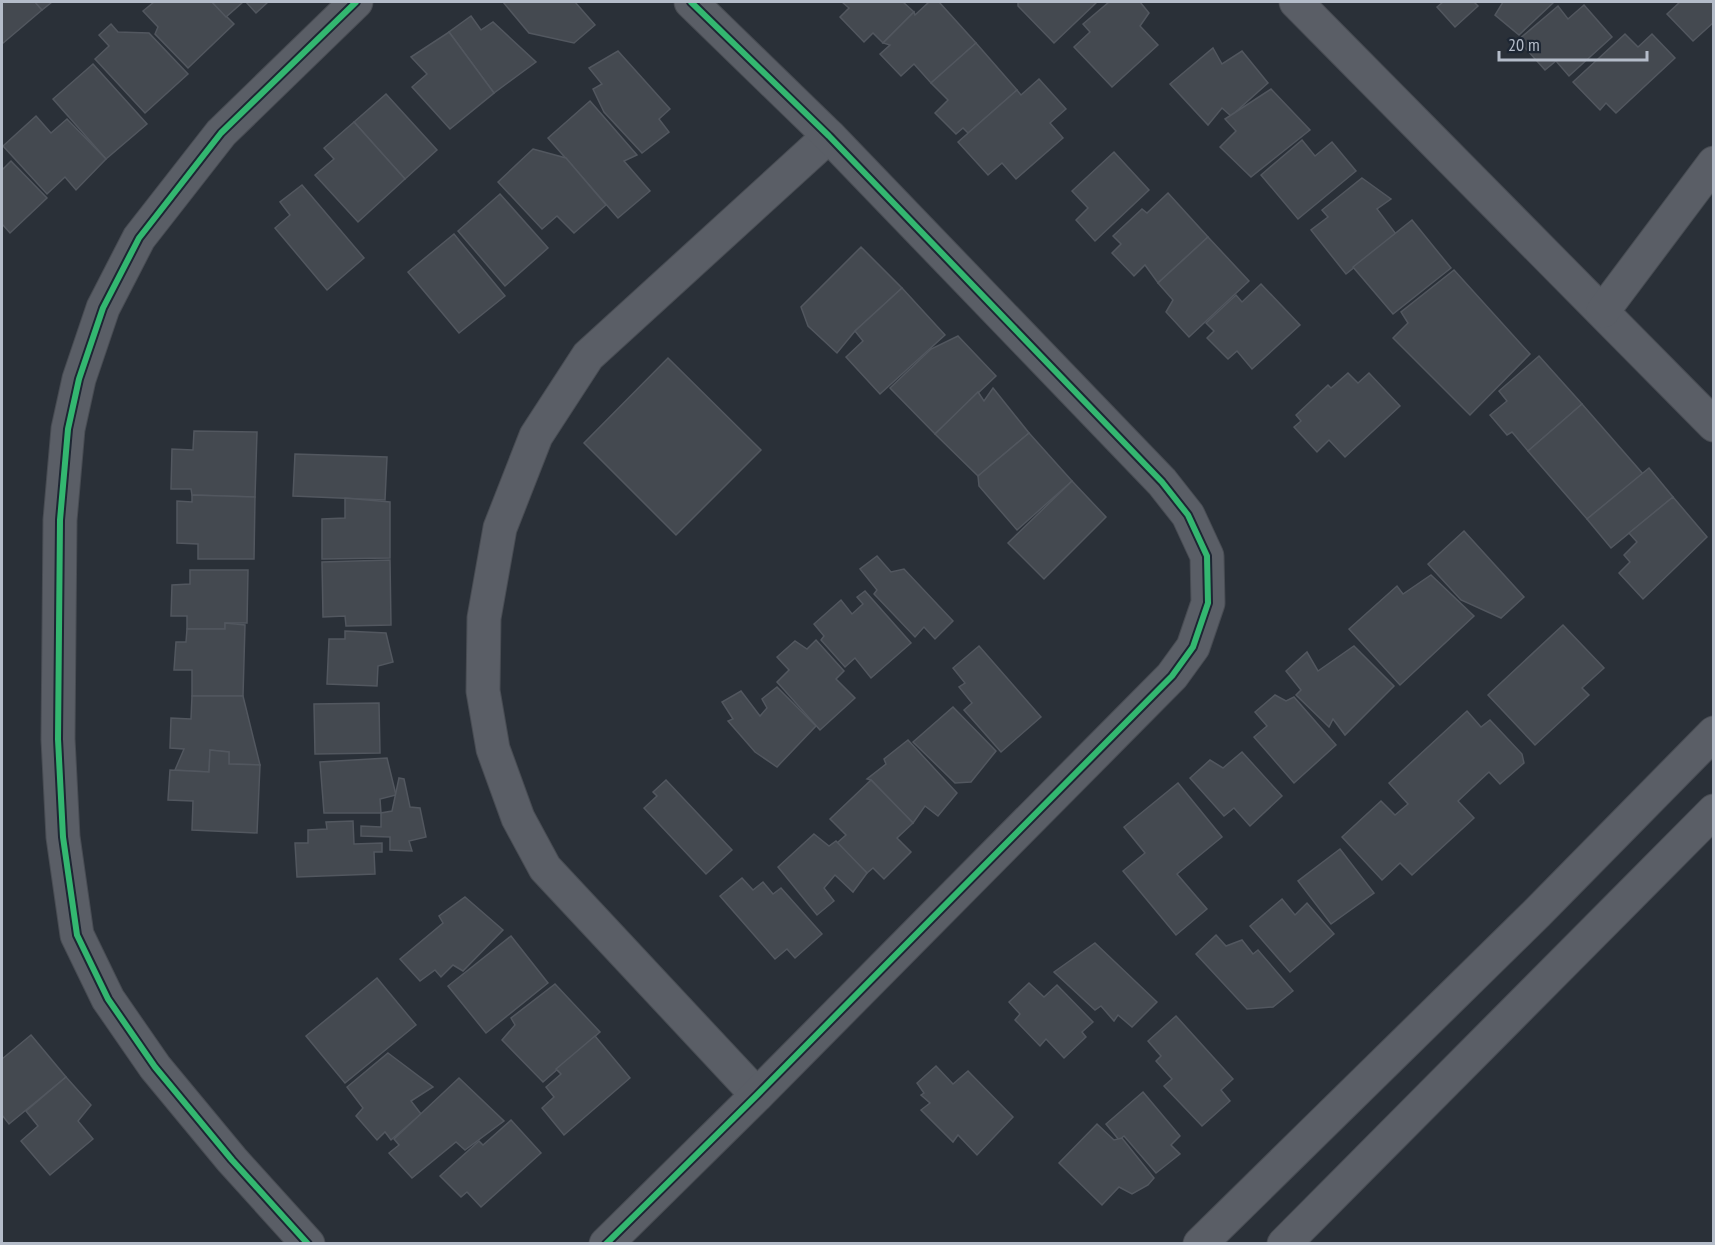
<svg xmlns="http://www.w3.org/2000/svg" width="1715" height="1245" font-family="'PT Sans Narrow',sans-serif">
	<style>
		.building { fill: #444950; stroke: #52575f; stroke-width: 1.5 }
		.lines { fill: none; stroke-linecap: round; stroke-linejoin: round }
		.street-casing { stroke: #484c53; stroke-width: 35 }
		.street { stroke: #5a5e66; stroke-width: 33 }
		.cycleway-casing { stroke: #1d2633; stroke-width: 10 }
		.cycleway { stroke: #33b770; stroke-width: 6 }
	</style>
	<rect width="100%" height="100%" fill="#2a3038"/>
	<!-- building -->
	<g class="building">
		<polygon points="2,2 35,2 42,10 2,44"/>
		<polygon points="35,2 52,2 42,10"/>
		<polygon points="154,2 212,2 234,24 188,68 155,34 158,27 143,11"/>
		<polygon points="212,2 243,2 226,17"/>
		<polygon points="246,2 268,2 256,13"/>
		<polygon points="503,2 575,2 595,25 574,43 529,33"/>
		<polygon points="842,2 903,2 914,12 883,43 873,33 864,42 840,17 849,8"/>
		<polygon points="929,2 939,2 976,43 931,83 914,64 901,76 880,54 890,45 883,43 914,12 915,15"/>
		<polygon points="1018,2 1097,2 1054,43 1018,6"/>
		<polygon points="1109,2 1140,2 1149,13 1140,26 1158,45 1112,87 1074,47 1090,32 1083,24"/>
		<polygon points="1443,2 1474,2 1478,6 1455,27 1437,7"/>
		<polygon points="1503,2 1554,2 1519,35 1495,15"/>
		<polygon points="1680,2 1714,2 1714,22 1693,41 1667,14"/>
		<polygon points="1584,5 1612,37 1569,76 1556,61 1545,70 1518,40 1558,6 1568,19"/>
		<polygon points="471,16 481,30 493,22 536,62 494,93 449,32"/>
		<polygon points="111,24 118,32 149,33 188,74 145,113 95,59 109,46 99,35"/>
		<polygon points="449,32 494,93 450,129 412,87 427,74 411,57"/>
		<polygon points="1625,34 1638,47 1652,34 1675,58 1616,113 1606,103 1600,110 1573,82"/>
		<polygon points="976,43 1017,90 968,133 963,128 956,134 935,113 948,100 931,83"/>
		<polygon points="1213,48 1222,64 1242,51 1268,83 1231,116 1222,108 1208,125 1170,84"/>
		<polygon points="618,51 670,109 659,119 669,132 642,153 604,112 593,89 602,84 589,68"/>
		<polygon points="93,64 147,124 106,159 53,99"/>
		<polygon points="1039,79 1066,109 1050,123 1063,138 1016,179 1002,163 988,175 958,142 1017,90 1021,95"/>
		<polygon points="1271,89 1310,130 1251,177 1220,147 1236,131 1225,119"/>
		<polygon points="386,94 437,150 405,179 354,122"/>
		<polygon points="590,101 637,155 624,161 650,191 618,218 548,138"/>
		<polygon points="36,116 51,133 67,119 106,159 76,190 65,177 47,194 3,146"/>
		<polygon points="354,122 405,179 358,222 315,175 334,159 324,148"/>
		<polygon points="1302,140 1315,156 1332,142 1356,171 1298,219 1261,175"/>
		<polygon points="533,149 566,158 606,205 574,233 557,216 542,229 498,182"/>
		<polygon points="1114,152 1149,190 1095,241 1076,220 1088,208 1072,191"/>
		<polygon points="11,161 47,198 10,233 2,224 2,167 3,169"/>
		<polygon points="1362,178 1391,199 1377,209 1396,234 1346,274 1311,230 1328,217 1322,210"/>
		<polygon points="302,185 364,258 327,290 275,228 290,215 280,202"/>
		<polygon points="1168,193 1208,237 1158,283 1145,265 1134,276 1112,253 1121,244 1113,236 1142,209 1147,213"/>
		<polygon points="500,194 548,248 505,286 458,231"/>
		<polygon points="1412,220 1451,268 1393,314 1353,267"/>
		<polygon points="454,234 505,296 459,333 408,272"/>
		<polygon points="1208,237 1249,281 1189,337 1166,312 1173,300 1158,283"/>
		<polygon points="861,247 902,288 855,331 837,353 808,326 801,307"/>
		<polygon points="1454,270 1530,354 1470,415 1393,338 1408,323 1401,312"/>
		<polygon points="1261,284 1300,325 1252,369 1237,351 1228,359 1207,338 1214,331 1206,323 1236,295 1242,302"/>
		<polygon points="902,288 945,335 880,394 846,357 863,341 855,331"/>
		<polygon points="958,336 996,376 935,434 890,388 931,349"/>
		<polygon points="1539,356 1582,404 1528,451 1512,432 1507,435 1490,415 1507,401 1499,391"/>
		<polygon points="668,358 761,450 676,535 584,443"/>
		<polygon points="1348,373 1358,383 1369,373 1400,406 1345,457 1329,440 1317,452 1294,427 1301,421 1296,415 1328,385 1331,388"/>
		<polygon points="993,388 1029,433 978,476 935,434 978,392 984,401"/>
		<polygon points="1582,404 1643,474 1587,519 1528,451"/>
		<polygon points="194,431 257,432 255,497 192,495 191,489 171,489 172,449 193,450"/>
		<polygon points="1029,433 1072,481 1017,530 979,486 978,476"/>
		<polygon points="295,454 387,457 385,500 293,496"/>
		<polygon points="1649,468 1673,497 1611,548 1587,519"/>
		<polygon points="1072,481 1106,517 1044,579 1008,543"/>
		<polygon points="192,495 255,497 254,559 198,559 198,544 177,543 177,501 192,502"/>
		<polygon points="1673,497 1707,537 1643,599 1619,573 1630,562 1624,555 1637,542 1629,533"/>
		<polygon points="345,498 390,502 390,558 322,559 322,519 345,518"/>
		<polygon points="1464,531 1524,597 1501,618 1461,600 1428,564"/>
		<polygon points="877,556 891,572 904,569 953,621 935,639 924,627 915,637 874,594 877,590 860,569"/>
		<polygon points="390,560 391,625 346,626 345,616 323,617 322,562"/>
		<polygon points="190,570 248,570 247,623 225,623 225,629 187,629 187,616 171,616 172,585 190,584"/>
		<polygon points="1431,575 1474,616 1400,685 1349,629 1397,586 1403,594"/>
		<polygon points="865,591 911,643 871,678 855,658 845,667 821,640 824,636 814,624 841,600 852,614 863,604 857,597"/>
		<polygon points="225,623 245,625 243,696 192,696 192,670 174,670 176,642 186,642 187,629 225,629"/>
		<polygon points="1563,625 1604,668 1582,688 1589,695 1535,745 1488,695"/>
		<polygon points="345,631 386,633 393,662 378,666 377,686 327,684 329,639 345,639"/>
		<polygon points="816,640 844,671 836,679 855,698 820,730 777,682 789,670 777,657 795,641 807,649"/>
		<polygon points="979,646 1041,717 1001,752 964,710 972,703 959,687 965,683 953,668"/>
		<polygon points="1354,646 1394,686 1345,735 1333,719 1329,727 1296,695 1301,690 1286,671 1307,652 1318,671"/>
		<polygon points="777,687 816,726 777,767 755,752 728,721 733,719 722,702 741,691 760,716 767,708 762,699"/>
		<polygon points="1275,695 1286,701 1294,697 1336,745 1294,783 1254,737 1267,726 1255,712"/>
		<polygon points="192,696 243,696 260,765 229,764 229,752 210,750 209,772 175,770 184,749 170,748 171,718 191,719"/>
		<polygon points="379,703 380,753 315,754 314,704"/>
		<polygon points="953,707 996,751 971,782 955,783 913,742"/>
		<polygon points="1467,711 1481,727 1490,720 1522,754 1524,763 1500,784 1489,772 1458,801 1474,818 1412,875 1400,863 1382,880 1342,837 1381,801 1395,815 1408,804 1389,783"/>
		<polygon points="908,740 957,793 938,816 925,806 913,823 871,780 867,779 886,764 884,759"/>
		<polygon points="210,750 229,752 229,764 260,765 257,833 192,830 193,801 168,800 170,770 209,772"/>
		<polygon points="1242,752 1282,796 1250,826 1234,808 1224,816 1190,778 1210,760 1223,768"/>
		<polygon points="387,758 396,795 380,799 381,813 324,813 320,762"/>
		<polygon points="399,778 404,779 410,807 420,808 426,837 409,841 412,851 390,850 390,837 361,836 361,826 381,827 381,813 392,811"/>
		<polygon points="666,780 732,850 706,874 644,808 657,796 653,792"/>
		<polygon points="871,780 913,823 897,838 911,852 884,879 873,868 867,873 837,843 846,835 830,819"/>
		<polygon points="1178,783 1222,837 1177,874 1207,909 1176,935 1123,871 1145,853 1124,827"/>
		<polygon points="353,821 354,844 382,843 382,852 374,852 375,874 297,877 295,843 308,843 308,830 327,829 326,822"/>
		<polygon points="814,834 829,846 836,841 867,873 853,892 835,875 824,888 834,901 817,915 778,867"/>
		<polygon points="1340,849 1374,893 1331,924 1298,881"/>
		<polygon points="742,878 753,890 763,882 773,894 781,888 822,934 795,958 787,949 775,959 720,896"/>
		<polygon points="465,897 503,930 463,971 453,965 441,977 435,970 420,981 400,959 443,923 439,916"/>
		<polygon points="1282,899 1295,915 1307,903 1334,934 1290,972 1250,926"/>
		<polygon points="1216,935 1226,946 1242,940 1253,954 1258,950 1293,991 1273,1007 1247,1009 1196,954"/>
		<polygon points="511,936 548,983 486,1033 448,986"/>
		<polygon points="1095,943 1157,1002 1132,1027 1118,1015 1114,1021 1101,1006 1095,1010 1054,972"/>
		<polygon points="377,978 416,1025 345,1083 306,1036"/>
		<polygon points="1029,983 1044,997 1057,985 1093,1022 1082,1032 1086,1037 1064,1058 1046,1039 1040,1046 1015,1020 1020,1014 1009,1002"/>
		<polygon points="555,984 600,1032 543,1082 502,1040 515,1025 511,1018"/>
		<polygon points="1176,1016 1233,1079 1221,1090 1230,1101 1202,1126 1164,1086 1172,1079 1156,1061 1161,1056 1148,1041"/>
		<polygon points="31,1035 66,1077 9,1124 2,1115 2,1059"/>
		<polygon points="595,1036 630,1078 564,1135 542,1108 554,1097 546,1087 561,1074 556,1069"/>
		<polygon points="388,1053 433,1087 411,1101 421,1114 391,1140 385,1132 377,1140 356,1116 363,1108 347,1087"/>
		<polygon points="936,1066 953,1084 968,1071 1013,1117 977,1155 958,1135 953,1142 921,1110 930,1103 921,1095 924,1093 917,1083"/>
		<polygon points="66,1077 91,1105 78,1121 93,1139 50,1175 21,1141 38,1126 26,1111"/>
		<polygon points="459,1078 504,1121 465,1150 456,1142 412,1178 389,1153 399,1145 394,1139"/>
		<polygon points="1143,1092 1180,1136 1171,1145 1180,1154 1156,1173 1124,1136 1119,1140 1106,1124"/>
		<polygon points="511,1120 541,1153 481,1207 467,1192 461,1197 440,1176 479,1141 483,1145"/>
		<polygon points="1097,1124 1114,1140 1122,1138 1154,1178 1148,1185 1132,1194 1119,1187 1102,1205 1059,1163"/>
	</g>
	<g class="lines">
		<!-- street casing -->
		<g class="street-casing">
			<g id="street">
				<polyline points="1296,2 1714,425"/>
				<polyline points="1603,311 1714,163"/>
				<polyline points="757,1095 545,868 518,818 493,749 483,691 484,618 500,528 536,436 588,356 829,136"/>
				<polyline points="308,1244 232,1160 155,1067 108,999 77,935 63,837 58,739 60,520 68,429 79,379 103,308 139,238 221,133 356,2"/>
				<polyline points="606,1244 757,1095 1172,676 1193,647 1208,603 1207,556 1188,515 1162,482 829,136 691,2"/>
				<polyline points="1200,1244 1537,913 1714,733"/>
				<polyline points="1284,1244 1714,811"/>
			</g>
		</g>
		<!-- street -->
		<use href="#street" class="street"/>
		<!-- cycleway casing -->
		<g class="cycleway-casing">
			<g id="cycleway">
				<polyline points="308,1244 232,1160 155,1067 108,999 77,935 63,837 58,739 60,520 68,429 79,379 103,308 139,238 221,133 356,2"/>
				<polyline points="606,1244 757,1095 1172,676 1193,647 1208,603 1207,556 1188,515 1162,482 829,136 691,2"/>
			</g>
		</g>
		<!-- cycleway -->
		<use href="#cycleway" class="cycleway"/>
	</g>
	<!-- border -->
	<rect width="1715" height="1245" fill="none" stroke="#b4bcc9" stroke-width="6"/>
	<!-- scale -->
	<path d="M1499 51v9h148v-9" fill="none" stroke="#b4bcc9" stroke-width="3"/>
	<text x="1508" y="51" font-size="18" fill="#b4bcc9" stroke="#1d2633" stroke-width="4.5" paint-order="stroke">20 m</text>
</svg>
